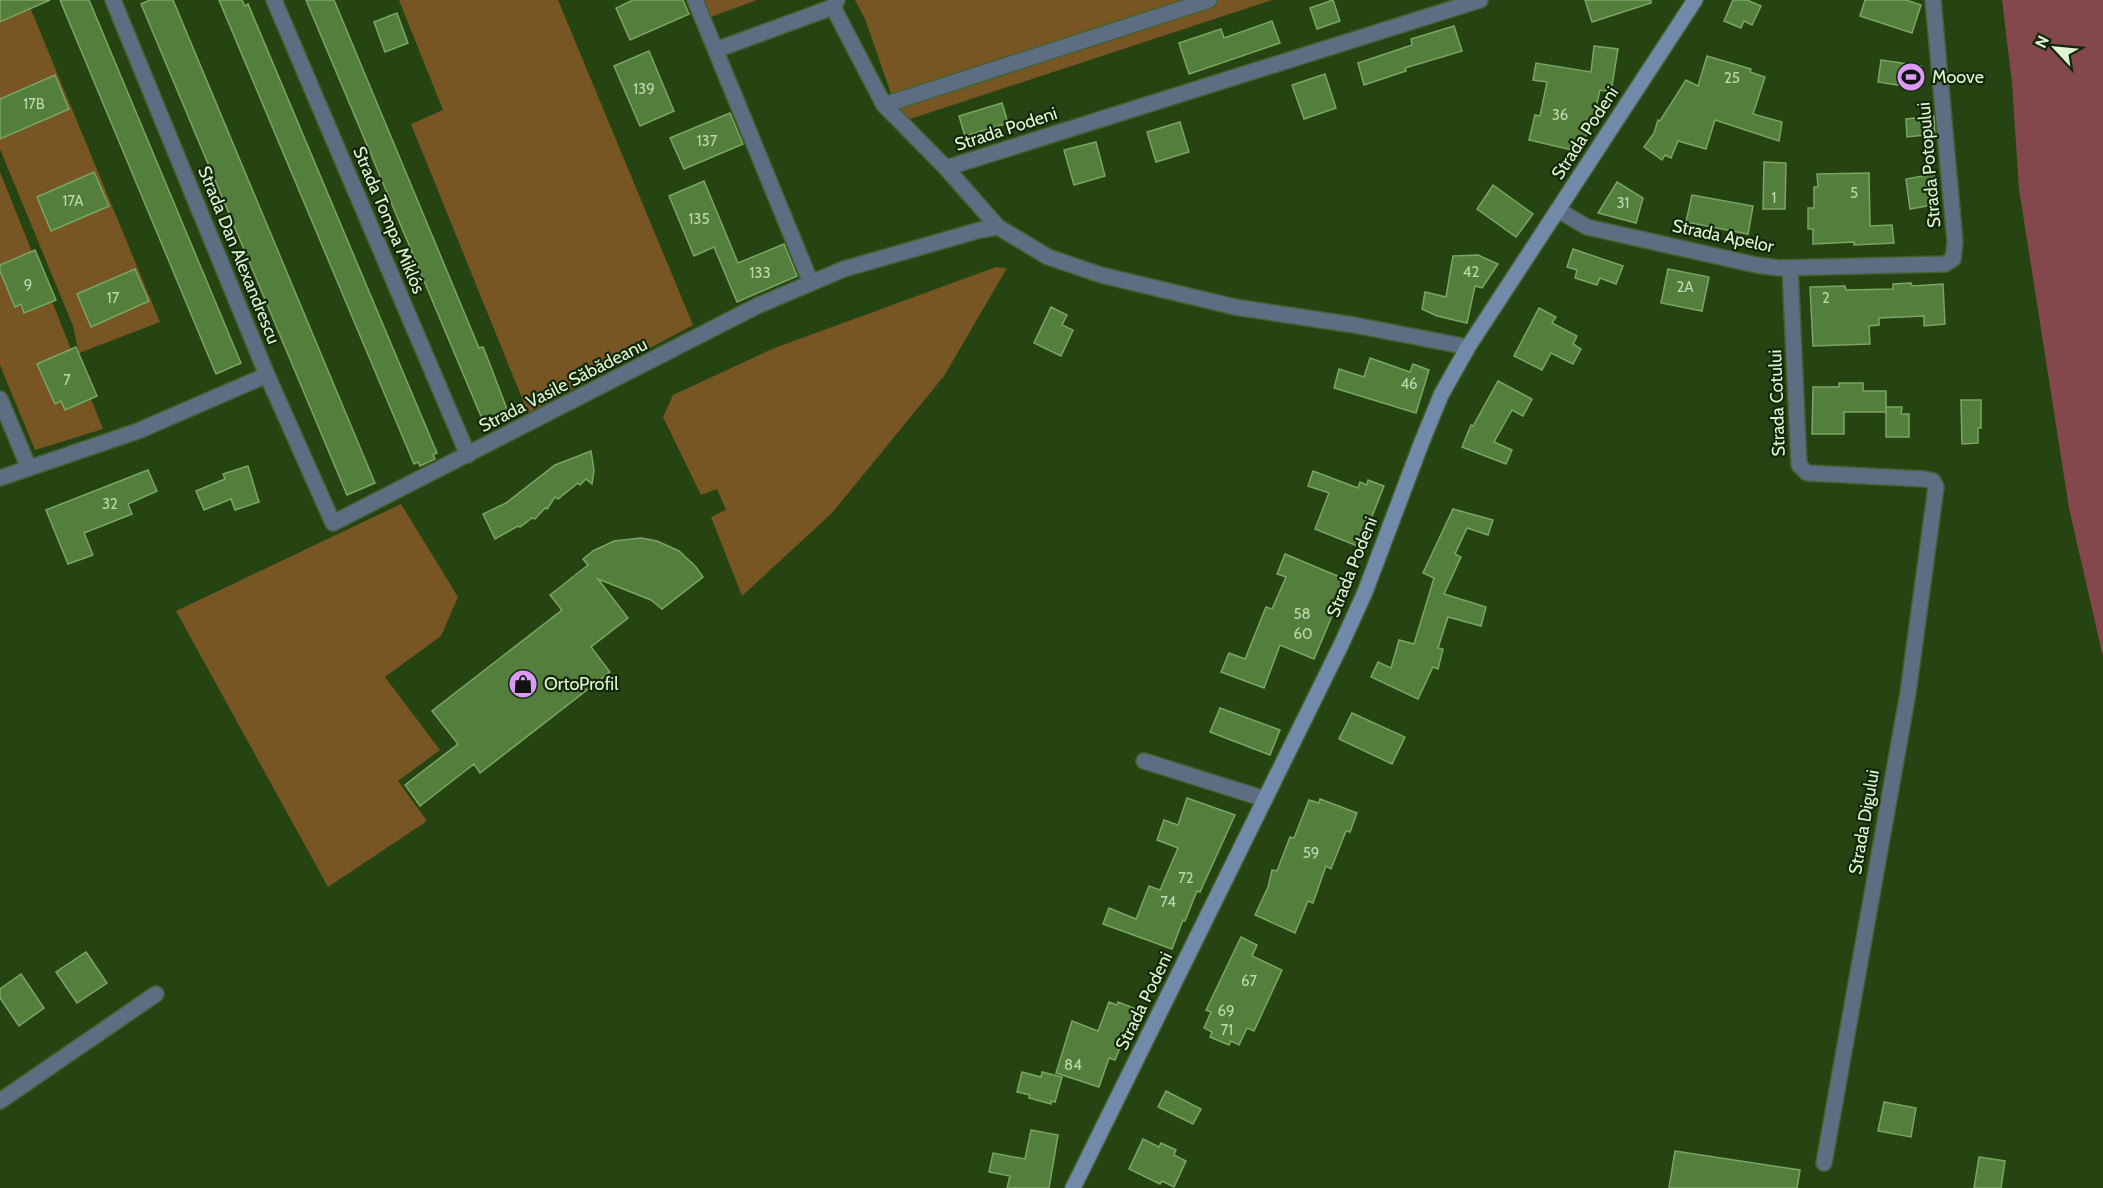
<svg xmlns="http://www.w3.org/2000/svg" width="2103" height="1188" font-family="Cabin,sans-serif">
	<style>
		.green { fill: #775624 }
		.water { fill: #84474c }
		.building { fill: #547e3c; stroke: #79a662; stroke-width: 1.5 }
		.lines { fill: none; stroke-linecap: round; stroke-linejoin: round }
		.street-casing { stroke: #436030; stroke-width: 18 }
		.secondary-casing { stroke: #436030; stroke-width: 18 }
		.street { stroke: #5e6e82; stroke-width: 15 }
		.secondary { stroke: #718aaa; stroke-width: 15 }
		.labels { text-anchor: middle; stroke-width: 4.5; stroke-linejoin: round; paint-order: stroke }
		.number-label { font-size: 15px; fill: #bcd8ad }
		.poi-label { font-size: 18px; fill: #def6d3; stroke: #15270b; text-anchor: start }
		.street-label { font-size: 18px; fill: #def6d3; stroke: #15270b }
	</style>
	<rect width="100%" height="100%" fill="#254411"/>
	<!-- green -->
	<g class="green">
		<polygon points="0,0 27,0 160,322 79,353 73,326 0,149"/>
		<polygon points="399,0 558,0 693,325 528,413 411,124 443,110"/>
		<polygon points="700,0 757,0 708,18"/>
		<polygon points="855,0 1272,0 901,122 865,19"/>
		<polygon points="0,172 103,429 35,450 0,365"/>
		<polygon points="996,267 1007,268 944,376 832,513 742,596 711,517 726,510 717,489 701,495 663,417 673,395 772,349"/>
		<polygon points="401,504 458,597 441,636 385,677 440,750 398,781 427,821 328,887 176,611"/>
	</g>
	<!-- water -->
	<polygon class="water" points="2002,0 2103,0 2103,657 2069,508 2019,189 2012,83"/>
	<!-- building -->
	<g class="building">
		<polygon points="0,0 50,0 0,22"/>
		<polygon points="60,0 89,0 241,363 216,374"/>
		<polygon points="150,0 173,0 375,483 347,495 141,4"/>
		<polygon points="219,0 242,0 245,6 248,4 437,453 433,455 435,459 420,466 418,462 414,464"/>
		<polygon points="306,0 334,0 479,348 483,347 491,367 508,412 502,414 504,418 488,424 486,420 483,421"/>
		<polygon points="633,0 683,0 689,14 630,40 616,8"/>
		<polygon points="1333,0 1340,21 1317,29 1310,8"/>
		<polygon points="1585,0 1651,0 1651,3 1592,22"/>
		<polygon points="1733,0 1747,0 1761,6 1752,25 1744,21 1741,28 1724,21"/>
		<polygon points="1865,0 1906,0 1921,5 1912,33 1860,16"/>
		<polygon points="397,13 408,43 385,52 374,22"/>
		<polygon points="1272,21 1280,43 1189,74 1179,43 1221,29 1224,38"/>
		<polygon points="1454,26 1462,51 1405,68 1406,71 1364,85 1358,63 1412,45 1411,39"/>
		<polygon points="1594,46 1618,49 1611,92 1600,90 1591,128 1576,151 1529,140 1535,115 1540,116 1547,82 1533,80 1536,63 1591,72"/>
		<polygon points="649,51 674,111 640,126 614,66"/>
		<polygon points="1707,56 1751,69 1750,72 1765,77 1753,114 1782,122 1779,141 1715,120 1706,149 1678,141 1671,158 1665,155 1662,160 1644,147 1654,133 1658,120 1660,121 1686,80 1698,86"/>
		<polygon points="1881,60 1921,66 1918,85 1910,84 1909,87 1878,82"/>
		<polygon points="1325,74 1336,108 1304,119 1292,85"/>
		<polygon points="55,75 69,109 0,139 0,99"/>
		<polygon points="1002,103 1008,123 965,136 959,116"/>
		<polygon points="730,113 743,144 684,169 670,138"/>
		<polygon points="1934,116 1935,134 1907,137 1906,119"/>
		<polygon points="1180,122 1189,152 1156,162 1147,132"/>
		<polygon points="1096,142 1105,176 1074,185 1064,150"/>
		<polygon points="1764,162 1786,163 1785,209 1763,209"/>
		<polygon points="94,172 109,206 51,231 37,197"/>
		<polygon points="1869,173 1870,226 1892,225 1894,243 1854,245 1854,242 1813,244 1813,229 1808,229 1808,208 1814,208 1814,187 1818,187 1817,174"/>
		<polygon points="1934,174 1938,204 1910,209 1906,179"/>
		<polygon points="704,181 738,263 784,244 797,276 737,302 714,247 694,256 669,196"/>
		<polygon points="1617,182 1643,198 1636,223 1598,213"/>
		<polygon points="1493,185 1533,214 1516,237 1477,209"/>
		<polygon points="1692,195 1753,206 1748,234 1686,222"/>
		<polygon points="1573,249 1623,266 1616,284 1600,278 1597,285 1575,278 1577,270 1567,267"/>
		<polygon points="35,250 56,300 24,313 21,304 15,307 0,271 0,265"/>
		<polygon points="1478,255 1498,264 1482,288 1475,286 1467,323 1437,316 1422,309 1425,292 1446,297 1453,256"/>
		<polygon points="135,269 149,301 91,327 77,294"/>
		<polygon points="1668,269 1709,277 1702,311 1661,303"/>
		<polygon points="1911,283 1912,286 1943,284 1945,324 1924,326 1924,316 1879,318 1879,325 1869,326 1870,344 1813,346 1810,287 1845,286 1846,290 1893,289 1893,284"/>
		<polygon points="1051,307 1067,315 1062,325 1073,330 1061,356 1034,343"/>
		<polygon points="1539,308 1556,317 1552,323 1577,336 1573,344 1581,349 1573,364 1551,353 1542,370 1514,356"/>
		<polygon points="76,347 97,396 65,410 61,401 55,404 37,364"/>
		<polygon points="1370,358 1410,372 1413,364 1429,370 1416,413 1334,388 1339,369 1364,377"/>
		<polygon points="1498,381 1532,399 1523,416 1512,410 1494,442 1512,450 1506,464 1462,447 1471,425 1473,426"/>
		<polygon points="1839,383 1863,383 1863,391 1886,391 1886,412 1844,412 1844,434 1812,434 1813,387 1839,387"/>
		<polygon points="1961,400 1981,400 1981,428 1978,428 1978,443 1962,444"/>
		<polygon points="1886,407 1902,407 1901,414 1909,414 1909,437 1886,437"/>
		<polygon points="591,451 594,470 592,484 586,479 580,485 578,483 558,499 555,497 547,509 545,508 535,519 532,518 520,527 518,526 495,539 483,514 506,503 555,465"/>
		<polygon points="248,466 259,502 235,510 231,499 204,510 196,491 225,479 223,474"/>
		<polygon points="148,470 157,491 128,504 132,514 84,533 93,555 68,564 46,510"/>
		<polygon points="1313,471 1358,488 1360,482 1367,485 1368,480 1384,486 1360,547 1315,529 1329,493 1308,486"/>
		<polygon points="1453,509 1493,520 1488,535 1467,528 1455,554 1461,557 1444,594 1486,607 1481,626 1448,617 1438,648 1443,649 1438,669 1433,667 1418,699 1371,677 1378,662 1391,668 1399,640 1414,644 1434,578 1423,573"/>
		<polygon points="641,538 657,541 679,551 696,567 703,577 662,609 651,600 598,579 628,618 591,647 610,672 480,773 474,764 420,806 405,785 458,744 432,711 562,610 550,595 588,565 583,559 593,551 614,541"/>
		<polygon points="1285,554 1347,580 1314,659 1280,645 1264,688 1221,672 1229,653 1245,659 1266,607 1272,609 1286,577 1277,574"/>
		<polygon points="1220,708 1280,730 1270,755 1210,732"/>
		<polygon points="1352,713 1405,737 1392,764 1339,739"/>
		<polygon points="1187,798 1235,815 1200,892 1197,891 1185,921 1183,920 1172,949 1103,924 1109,908 1136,919 1149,886 1160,890 1178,848 1157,840 1164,820 1178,825"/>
		<polygon points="1320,799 1357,813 1350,832 1346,831 1331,869 1326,866 1313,903 1308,901 1295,933 1255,915 1268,887 1272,870 1277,871 1290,837 1294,838 1309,800 1319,803"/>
		<polygon points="1241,937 1257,945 1252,956 1282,970 1254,1031 1247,1028 1239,1045 1231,1041 1229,1045 1210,1037 1212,1032 1204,1028 1211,1012 1206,1010"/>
		<polygon points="86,952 107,983 77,1003 56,972"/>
		<polygon points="21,974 44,1008 19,1026 0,998 0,989"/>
		<polygon points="1109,1002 1117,1005 1118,1002 1136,1009 1115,1060 1109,1058 1099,1087 1056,1073 1072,1021 1098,1031"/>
		<polygon points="1022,1072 1041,1077 1042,1072 1062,1077 1055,1102 1051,1101 1051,1104 1029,1098 1030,1095 1017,1092"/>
		<polygon points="1166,1091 1201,1109 1193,1124 1158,1107"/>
		<polygon points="1884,1102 1916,1108 1911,1137 1878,1131"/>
		<polygon points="1031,1130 1058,1135 1049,1188 1007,1188 1010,1176 989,1172 993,1153 1025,1159"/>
		<polygon points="1143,1139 1159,1147 1161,1143 1176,1150 1174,1155 1186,1161 1174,1187 1162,1181 1160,1184 1129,1169"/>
		<polygon points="1675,1151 1800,1170 1797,1188 1669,1188"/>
		<polygon points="1979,1157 2005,1161 2001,1188 1974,1188"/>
	</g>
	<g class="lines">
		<!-- street casing -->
		<g class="street-casing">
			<g id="street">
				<polyline points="113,0 267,375 333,523 757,306 844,269 980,230 998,227"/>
				<polyline points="274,0 468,455"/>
				<polyline points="695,0 811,283"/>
				<polyline points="837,0 833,7 884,105 946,168"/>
				<polyline points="716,50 833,7"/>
				<polyline points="884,105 1209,0"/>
				<polyline points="1558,210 1587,227 1756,265 1779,268 1945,264 1953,259 1955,242 1933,0"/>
				<polyline points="1790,268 1799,465 1807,473 1925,479 1933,481 1936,487 1908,693 1824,1163"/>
				<polyline points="1468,347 1354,325 1235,307 1101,275 1048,257 998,227 946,168 1480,0"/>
				<polyline points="0,399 29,468"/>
				<polyline points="0,478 138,431 267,375"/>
				<polyline points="1144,761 1265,799"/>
				<polyline points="0,1101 156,994"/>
			</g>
		</g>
		<!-- secondary casing -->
		<g class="secondary-casing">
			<polyline id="secondary" points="1073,1188 1341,645 1365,592 1421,444 1441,395 1468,347 1695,0"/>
		</g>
		<!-- street -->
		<use href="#street" class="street"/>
		<!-- secondary -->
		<use href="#secondary" class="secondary"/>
	</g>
	<!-- icons -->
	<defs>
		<g id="stadium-disc" transform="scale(1.5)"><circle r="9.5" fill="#da9af6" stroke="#15270b"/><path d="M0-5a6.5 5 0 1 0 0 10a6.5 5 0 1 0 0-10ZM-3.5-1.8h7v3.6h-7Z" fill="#111"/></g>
		<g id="shop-disc" transform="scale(1.5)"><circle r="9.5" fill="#da9af6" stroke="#15270b"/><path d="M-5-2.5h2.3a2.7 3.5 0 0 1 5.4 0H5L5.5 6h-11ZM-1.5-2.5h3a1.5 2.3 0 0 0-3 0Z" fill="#111"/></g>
	</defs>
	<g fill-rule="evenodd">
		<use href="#stadium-disc" x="1911" y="77"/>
		<use href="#shop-disc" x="523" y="684"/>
	</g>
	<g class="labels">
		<!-- number labels -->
		<g class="number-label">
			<text x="1732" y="83">25</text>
			<text x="644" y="94">139</text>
			<text x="34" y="109">17B</text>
			<text x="1560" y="120">36</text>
			<text x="707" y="146">137</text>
			<text x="1854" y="198">5</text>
			<text x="1774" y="203">1</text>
			<text x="73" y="206">17A</text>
			<text x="1623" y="208">31</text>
			<text x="699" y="224">135</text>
			<text x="1471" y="277">42</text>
			<text x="760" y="278">133</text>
			<text x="28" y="290">9</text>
			<text x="1685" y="292">2A</text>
			<text x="113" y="303">17</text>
			<text x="1826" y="303">2</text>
			<text x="67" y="385">7</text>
			<text x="1409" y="389">46</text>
			<text x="110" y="509">32</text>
			<text x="1302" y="619">58</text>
			<text x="1303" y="639">60</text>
			<text x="1311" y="858">59</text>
			<text x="1186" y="883">72</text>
			<text x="1168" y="907">74</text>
			<text x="1249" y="986">67</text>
			<text x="1226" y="1016">69</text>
			<text x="1227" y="1035">71</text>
			<text x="1073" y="1070">84</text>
		</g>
		<!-- poi labels -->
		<g class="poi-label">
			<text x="1932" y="83">Moove</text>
			<text x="544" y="690">OrtoProfil</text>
		</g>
		<!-- street labels -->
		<g class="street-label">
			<text transform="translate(1006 129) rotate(-18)" y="6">Strada Podeni</text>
			<text transform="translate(1585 133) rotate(-57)" y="6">Strada Podeni</text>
			<text transform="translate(1929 165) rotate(-95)" y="6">Strada Potopului</text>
			<text transform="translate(389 220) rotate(67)" y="6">Strada Tompa Miklós</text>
			<text transform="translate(1723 236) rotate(12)" y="6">Strada Apelor</text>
			<text transform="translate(239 255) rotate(68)" y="6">Strada Dan Alexandrescu</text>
			<text transform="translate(563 385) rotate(-27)" y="6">Strada Vasile Săbădeanu</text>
			<text transform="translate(1777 403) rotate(-92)" y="6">Strada Cotului</text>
			<text transform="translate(1352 567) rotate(-68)" y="6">Strada Podeni</text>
			<text transform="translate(1864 822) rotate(-80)" y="6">Strada Digului</text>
			<text transform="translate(1144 1001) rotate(-64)" y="6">Strada Podeni</text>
		</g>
	</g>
	<!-- north arrow -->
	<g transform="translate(2055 48) rotate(296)" stroke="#15270b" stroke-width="4.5" paint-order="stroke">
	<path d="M0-4.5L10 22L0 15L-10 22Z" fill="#def6d3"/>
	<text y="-9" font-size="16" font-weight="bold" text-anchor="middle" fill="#def6d3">N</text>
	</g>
</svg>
